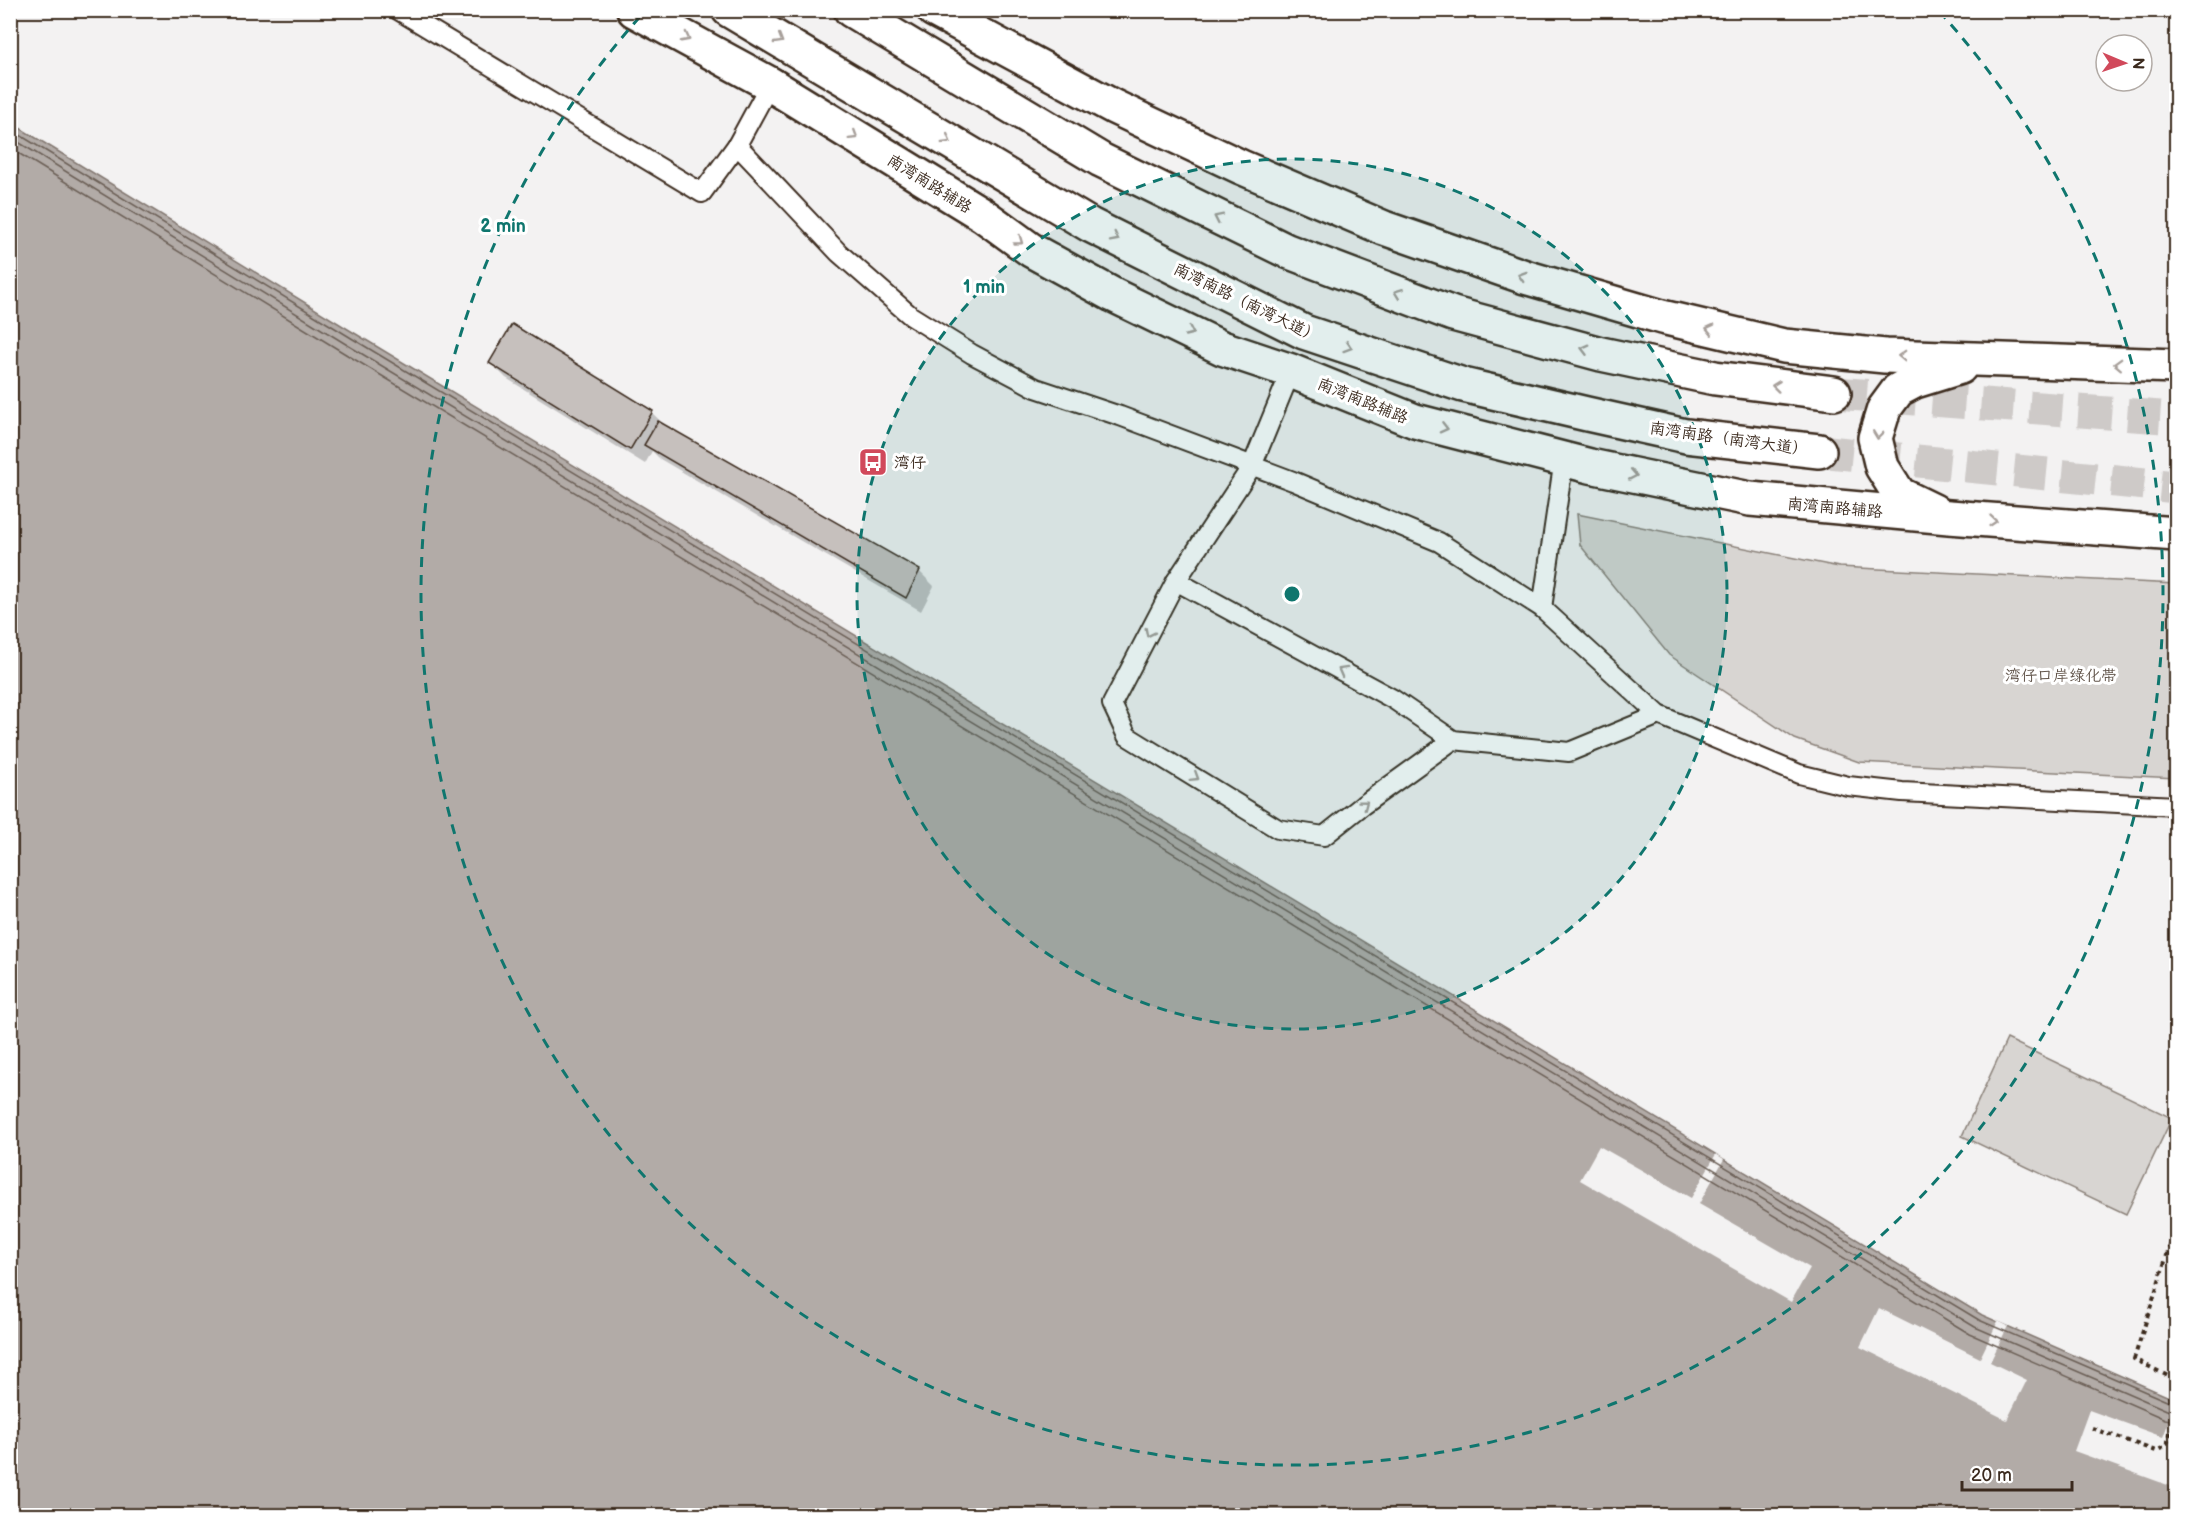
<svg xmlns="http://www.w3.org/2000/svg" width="2187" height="1526" font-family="'Balsamiq Sans','LXGW WenKai TC',sans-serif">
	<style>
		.green { fill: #d8d5d2; stroke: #8a8078; stroke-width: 1.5 }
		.water { fill: #b2aba7; stroke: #827770; stroke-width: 1.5 }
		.pier { fill: #f3f2f2 }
		.shadow { fill: #0003 }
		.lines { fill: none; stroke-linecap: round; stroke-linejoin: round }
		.shore { stroke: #6b5e55; stroke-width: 1.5 }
		.building { fill: #c6c0bd; stroke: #3b2a1e; stroke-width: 1.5 }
		.trunk-tunnel { stroke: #cecac8; stroke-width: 33; stroke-dasharray: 33 16; stroke-linecap: butt }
		.service-casing { stroke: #3b2a1e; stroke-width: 22 }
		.secondary-casing { stroke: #3b2a1e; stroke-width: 38 }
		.trunk-casing { stroke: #3b2a1e; stroke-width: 38 }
		.path { stroke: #3b2a1e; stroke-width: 4; stroke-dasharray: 4.5 4.5; stroke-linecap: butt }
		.service { stroke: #fff; stroke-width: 18 }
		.secondary { stroke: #fff; stroke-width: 33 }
		.trunk { stroke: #fff; stroke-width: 33 }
		.oneway { stroke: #a79f9a }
		.ring { fill: none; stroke: #0f766e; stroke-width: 3; stroke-dasharray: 10 8 }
		.labels { text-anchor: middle; stroke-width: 6; stroke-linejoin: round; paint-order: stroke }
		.street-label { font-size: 16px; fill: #3b2a1e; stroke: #fff }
		.poi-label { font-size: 16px; fill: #3b2a1e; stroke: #fff; text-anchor: start }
		.park-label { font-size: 16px; fill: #62554b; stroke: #fff }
		.centre { fill: #0f766e; stroke: #fff; stroke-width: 3 }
		.ring-label { font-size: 18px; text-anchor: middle; font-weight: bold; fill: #0f766e; stroke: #fff; stroke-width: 6; stroke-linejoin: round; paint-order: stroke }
	</style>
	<rect width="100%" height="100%" fill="#f3f2f2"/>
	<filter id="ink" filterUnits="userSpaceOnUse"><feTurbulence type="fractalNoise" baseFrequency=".0167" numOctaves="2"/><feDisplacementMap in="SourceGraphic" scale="12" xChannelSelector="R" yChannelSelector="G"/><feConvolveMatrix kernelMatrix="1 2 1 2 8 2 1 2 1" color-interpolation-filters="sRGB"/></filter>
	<g filter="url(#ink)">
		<!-- green -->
		<g class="green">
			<polygon points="1577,514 1839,567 2176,584 2176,778 1859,762 1795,739 1669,655 1580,545"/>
			<polygon points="2007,1039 2172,1118 2126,1214 1962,1136"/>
		</g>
		<!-- water -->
		<polygon class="water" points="10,122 356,334 1982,1315 2176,1400 2176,1515 11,1515"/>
		<!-- pier -->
		<g class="pier">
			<polygon points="1599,1146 1691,1198 1716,1154 1724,1159 1699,1204 1810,1268 1791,1302 1580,1180"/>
			<polygon points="1879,1308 1980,1358 1998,1321 2008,1326 1990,1362 2027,1380 2007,1420 1860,1347"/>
			<polygon points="2176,1403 2176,1488 2074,1451 2089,1410 2163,1437"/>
		</g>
		<!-- shadow -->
		<polygon class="shadow" points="513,327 652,413 668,428 919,571 934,586 921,611 660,459 652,451 645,464 506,378 491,363"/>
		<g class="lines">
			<!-- shore -->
			<g class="shore">
				<polyline points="10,129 353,339 1979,1320 2176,1405"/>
				<polyline points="10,137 349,346 1975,1327 2169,1411 2176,1412"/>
				<polyline points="10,148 344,353 1970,1334 2165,1419 2176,1421"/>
			</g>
		</g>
		<!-- building -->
		<g class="building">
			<polygon points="512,324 653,411 630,450 489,363"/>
			<polygon points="658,421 920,570 906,598 644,445"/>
		</g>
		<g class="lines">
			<!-- trunk-tunnel -->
			<g class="trunk-tunnel">
				<polyline points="1834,393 2176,418"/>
				<polyline points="1819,451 2176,487"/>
			</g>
			<!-- service casing -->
			<g class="service-casing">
				<g id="service">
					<polyline points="398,10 702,193 737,145 770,84"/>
					<polyline points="737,145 839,253 911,316 972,354 1036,388 1120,416 1293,481 1439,542 1542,608 1659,715 1799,774 1848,786 1902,792 2176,806"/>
					<polyline points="1291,371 1252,466 1176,581 1112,704 1127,736 1278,829 1324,836 1363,805 1453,740"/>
					<polyline points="1176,581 1393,699 1453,740 1569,752 1659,715"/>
					<polyline points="1542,608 1564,459"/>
				</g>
			</g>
			<!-- secondary casing -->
			<g class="secondary-casing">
				<g id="secondary">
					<polyline points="634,10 770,84 983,215 1031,250 1113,295 1222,348 1291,371 1415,421 1590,466 1750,499 1949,517 2176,534"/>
					<polyline points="934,10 1114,107 1241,167 1384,228 1525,277 1662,317 1784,346 1885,356 2176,366"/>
					<polyline points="1934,511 1899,494 1882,467 1875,438 1884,409 1898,390 1915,381 1960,367"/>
				</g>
			</g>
			<!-- trunk casing -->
			<g class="trunk-casing">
				<g id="trunk">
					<polyline points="729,10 1090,225 1304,332 1463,385 1587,414 1686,436 1819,451"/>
					<polyline points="851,10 1101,160 1287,251 1453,314 1601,354 1715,378 1834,393"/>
				</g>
			</g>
			<!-- path -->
			<g class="path">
				<polyline points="2176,1227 2134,1359 2176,1380"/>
				<polyline points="2092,1428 2156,1451 2166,1446 2176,1417"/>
			</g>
			<!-- service -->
			<use href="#service" class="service"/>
			<!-- secondary -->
			<use href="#secondary" class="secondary"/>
			<!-- trunk -->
			<use href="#trunk" class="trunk"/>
		</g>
		<!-- one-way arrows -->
		<defs><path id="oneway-chevron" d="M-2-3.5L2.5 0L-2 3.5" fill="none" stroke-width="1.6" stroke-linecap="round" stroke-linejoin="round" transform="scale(1.5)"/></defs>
		<g class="oneway">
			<use href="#oneway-chevron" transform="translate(686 38) rotate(28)"/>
			<use href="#oneway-chevron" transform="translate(779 40) rotate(31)"/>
			<use href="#oneway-chevron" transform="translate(854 136) rotate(32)"/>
			<use href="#oneway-chevron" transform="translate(947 140) rotate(31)"/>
			<use href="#oneway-chevron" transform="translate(1218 218) rotate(-154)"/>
			<use href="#oneway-chevron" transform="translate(1115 238) rotate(27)"/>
			<use href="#oneway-chevron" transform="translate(1019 241) rotate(36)"/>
			<use href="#oneway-chevron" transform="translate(1522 276) rotate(-162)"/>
			<use href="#oneway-chevron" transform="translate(1398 293) rotate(-159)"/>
			<use href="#oneway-chevron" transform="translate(1710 329) rotate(-167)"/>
			<use href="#oneway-chevron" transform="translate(1190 332) rotate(25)"/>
			<use href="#oneway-chevron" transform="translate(1348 347) rotate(18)"/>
			<use href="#oneway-chevron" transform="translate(1585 349) rotate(-165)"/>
			<use href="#oneway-chevron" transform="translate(1902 356) rotate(-178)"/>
			<use href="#oneway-chevron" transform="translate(2118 364) rotate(-178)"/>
			<use href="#oneway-chevron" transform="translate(1776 386) rotate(-173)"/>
			<use href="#oneway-chevron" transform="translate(1444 428) rotate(14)"/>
			<use href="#oneway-chevron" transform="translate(1878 435) rotate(97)"/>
			<use href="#oneway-chevron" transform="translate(1633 475) rotate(11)"/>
			<use href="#oneway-chevron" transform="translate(1993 521) rotate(5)"/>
			<use href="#oneway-chevron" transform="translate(1149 633) rotate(117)"/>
			<use href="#oneway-chevron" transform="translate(1342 671) rotate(-151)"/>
			<use href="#oneway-chevron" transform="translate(1195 777) rotate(32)"/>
			<use href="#oneway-chevron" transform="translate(1364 804) rotate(-37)"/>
		</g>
	</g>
	<!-- distance rings -->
	<circle cx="1292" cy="594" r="435" fill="#0f766e" fill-opacity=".12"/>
	<g class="ring">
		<circle cx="1292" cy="594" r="435"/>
		<path d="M1939 11A871 871 0 1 1 645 11"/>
	</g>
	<!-- icons -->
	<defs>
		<g id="bus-square" transform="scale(1.5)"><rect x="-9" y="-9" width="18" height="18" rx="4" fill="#d1495b" stroke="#fff"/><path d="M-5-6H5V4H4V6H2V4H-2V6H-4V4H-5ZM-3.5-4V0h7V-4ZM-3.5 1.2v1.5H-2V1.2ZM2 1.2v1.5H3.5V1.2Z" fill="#fff"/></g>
	</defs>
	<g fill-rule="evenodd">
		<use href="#bus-square" x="873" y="462"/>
	</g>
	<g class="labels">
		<!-- street labels -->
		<g class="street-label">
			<text transform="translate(930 183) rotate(32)" y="6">南湾南路辅路</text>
			<text transform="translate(1247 302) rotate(26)" y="6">南湾南路（南湾大道）</text>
			<text transform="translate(1363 400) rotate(22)" y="6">南湾南路辅路</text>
			<text transform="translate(1729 438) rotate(8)" y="6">南湾南路（南湾大道）</text>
			<text transform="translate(1835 507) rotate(5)" y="6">南湾南路辅路</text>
		</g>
		<!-- poi labels -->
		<g class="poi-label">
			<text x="894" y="468">湾仔</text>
		</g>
		<!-- park labels -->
		<g class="park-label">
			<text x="2061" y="681">湾仔口岸绿化带</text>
		</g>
	</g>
	<circle cx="1292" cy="594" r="9" class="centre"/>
	<g class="ring-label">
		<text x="503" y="232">2 min</text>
		<text x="984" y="293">1 min</text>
	</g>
	<!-- margin -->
	<rect width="2187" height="1526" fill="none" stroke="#fff" stroke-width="36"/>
	<rect x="18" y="18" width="2151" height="1490" fill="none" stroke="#3b2a1e" stroke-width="2" filter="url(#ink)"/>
	<!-- north arrow -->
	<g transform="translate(2124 63) rotate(92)"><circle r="28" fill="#ffffff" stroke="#b1aaa5" stroke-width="1.5"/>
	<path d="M0-4.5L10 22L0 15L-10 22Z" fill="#d1495b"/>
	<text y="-9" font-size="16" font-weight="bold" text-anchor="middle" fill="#3b2a1e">N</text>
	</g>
	<!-- scale -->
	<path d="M1962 1481v9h110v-9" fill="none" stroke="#3b2a1e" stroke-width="3"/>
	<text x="1971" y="1481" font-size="18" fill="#3b2a1e" stroke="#ffffff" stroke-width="4.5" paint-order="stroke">20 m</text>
</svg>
